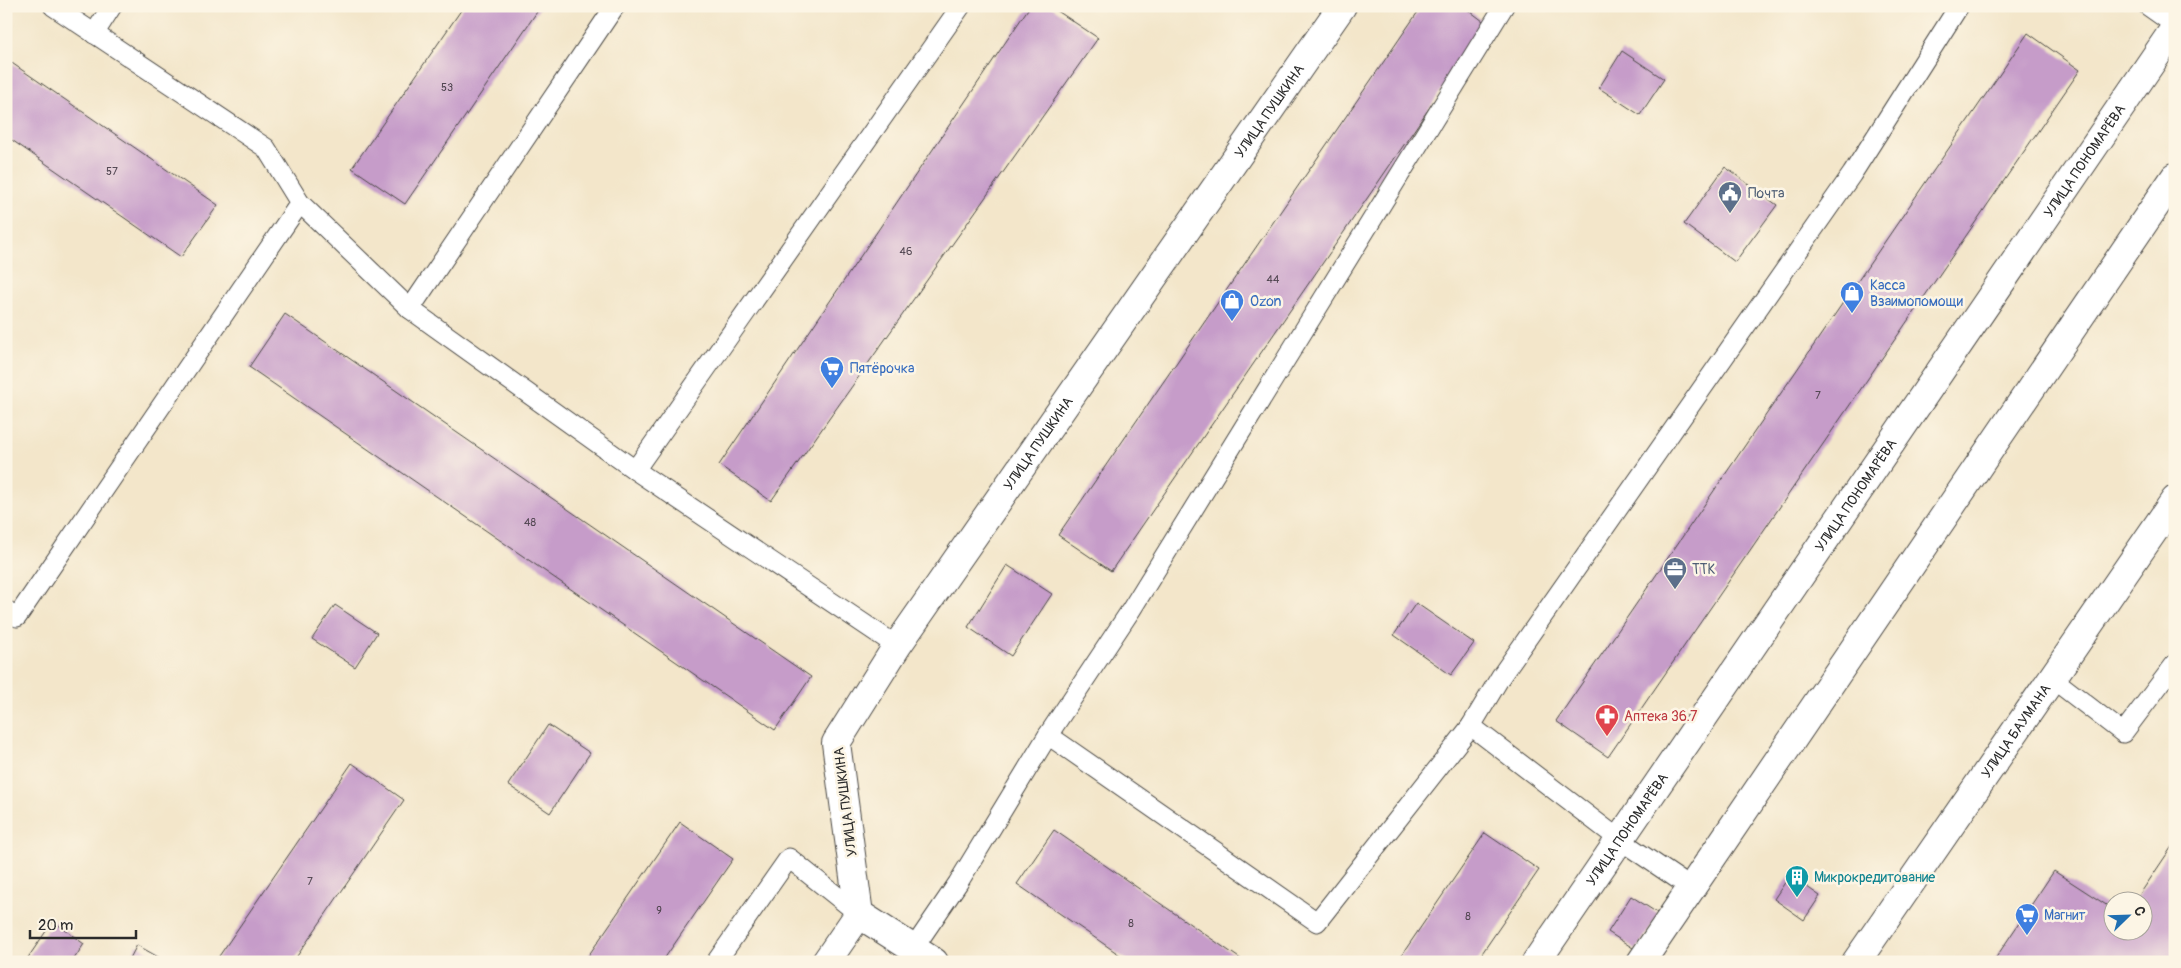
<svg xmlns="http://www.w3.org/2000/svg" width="2181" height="968" font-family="Pangolin,sans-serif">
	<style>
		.building { fill: #c69cc9 }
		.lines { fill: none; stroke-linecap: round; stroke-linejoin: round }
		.service-casing { stroke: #494743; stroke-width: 21 }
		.minor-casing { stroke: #494743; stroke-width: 30 }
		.primary-casing { stroke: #494743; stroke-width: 30 }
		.service { stroke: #fff; stroke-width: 19 }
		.minor { stroke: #fff; stroke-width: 28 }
		.primary { stroke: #fff; stroke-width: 28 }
		.labels { text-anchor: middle; stroke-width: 5; stroke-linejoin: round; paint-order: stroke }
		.number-label { font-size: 11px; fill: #524752 }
		.street-label { font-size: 14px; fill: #2b2b2b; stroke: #fcf5e5 }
		.service-label { font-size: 14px; fill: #4e5e75; stroke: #fcf5e5; text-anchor: start }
		.shop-label { font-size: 14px; fill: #366cbe; stroke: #fcf5e5; text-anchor: start }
		.health-label { font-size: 14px; fill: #be3a42; stroke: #fcf5e5; text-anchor: start }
		.culture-label { font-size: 14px; fill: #0d838f; stroke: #fcf5e5; text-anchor: start }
	</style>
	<rect width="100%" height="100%" fill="#fcf5e5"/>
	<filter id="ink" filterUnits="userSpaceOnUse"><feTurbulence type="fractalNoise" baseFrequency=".02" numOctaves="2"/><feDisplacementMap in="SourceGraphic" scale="10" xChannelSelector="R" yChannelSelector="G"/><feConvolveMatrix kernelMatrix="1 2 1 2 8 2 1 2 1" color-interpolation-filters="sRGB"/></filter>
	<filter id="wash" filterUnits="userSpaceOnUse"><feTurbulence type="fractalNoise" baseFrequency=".0096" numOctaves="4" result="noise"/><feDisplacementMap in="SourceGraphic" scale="20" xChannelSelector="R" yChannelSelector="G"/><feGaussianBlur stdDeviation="1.12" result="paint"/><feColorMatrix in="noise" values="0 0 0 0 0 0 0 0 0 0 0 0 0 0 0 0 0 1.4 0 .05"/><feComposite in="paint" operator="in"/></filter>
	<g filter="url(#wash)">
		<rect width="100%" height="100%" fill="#f3e6ca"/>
		<g id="blocks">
			<!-- building -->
			<g class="building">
				<polygon points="464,6 541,6 405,204 352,168"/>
				<polygon points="1030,6 1050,6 1098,38 771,501 719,465"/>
				<polygon points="1422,6 1463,6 1487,24 1111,571 1058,535"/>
				<polygon points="2028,33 2080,70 1608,757 1556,721"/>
				<polygon points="1622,51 1664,79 1640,115 1599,88"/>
				<polygon points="6,59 218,205 181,257 6,136"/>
				<polygon points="1725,167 1777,205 1735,262 1684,224"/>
				<polygon points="285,314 811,677 775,730 249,367"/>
				<polygon points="1007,565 1052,594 1011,656 968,627"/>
				<polygon points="1416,603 1474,643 1451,675 1394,635"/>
				<polygon points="335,605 377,633 355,667 312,639"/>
				<polygon points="548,725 590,753 550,813 508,785"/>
				<polygon points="352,763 404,800 293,962 215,962"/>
				<polygon points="680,822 733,859 662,962 584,962"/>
				<polygon points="1054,830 1245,962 1130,962 1017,884"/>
				<polygon points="1485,833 1539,870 1476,962 1397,962"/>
				<polygon points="2175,842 2175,962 1993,962 2054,871 2114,910 2114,930 2144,930 2144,900 2136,900"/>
				<polygon points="1790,875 1820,896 1804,920 1774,899"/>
				<polygon points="1631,896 1659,914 1636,950 1608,932"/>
				<polygon points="53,921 84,944 72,962 25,962"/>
				<polygon points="137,945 167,962 128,962"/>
			</g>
		</g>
	</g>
	<g filter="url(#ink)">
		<use href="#blocks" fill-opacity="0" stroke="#494743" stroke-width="1"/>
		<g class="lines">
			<!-- service casing -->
			<g class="service-casing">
				<g id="service">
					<polyline points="53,6 266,148 300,203 410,309 635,470 897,646"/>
					<polyline points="2148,6 2175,25"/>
					<polyline points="94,34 112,6"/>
					<polyline points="410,309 615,6"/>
					<polyline points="635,470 961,6"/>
					<polyline points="6,610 17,617 300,203"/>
					<polyline points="2053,679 2123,733 2175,664"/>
					<polyline points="1471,726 1620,840 1691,888"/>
					<polyline points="1048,735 1131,610 1504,6"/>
					<polyline points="913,949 958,883 1048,735 1317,922 1471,726 1501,676 1852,174 1959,6"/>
					<polyline points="716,962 789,858 859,914"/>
				</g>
			</g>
			<!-- minor casing -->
			<g class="minor-casing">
				<g id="minor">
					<path id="s1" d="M859,914L836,743L897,646L1342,6"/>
					<polyline points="826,962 859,914 934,962"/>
					<path id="s2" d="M1536,962L2175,28"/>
					<polyline points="1641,962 2175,177"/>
				</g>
			</g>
			<!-- primary casing -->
			<g class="primary-casing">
				<g id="primary">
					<path id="s3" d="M1856,962L2175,500"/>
				</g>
			</g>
			<!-- service -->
			<use href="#service" class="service"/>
			<!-- minor -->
			<use href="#minor" class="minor"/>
			<!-- primary -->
			<use href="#primary" class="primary"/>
		</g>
	</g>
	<!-- icons -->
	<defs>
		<g id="civic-pin" transform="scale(1.25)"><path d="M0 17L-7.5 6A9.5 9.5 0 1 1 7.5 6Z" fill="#5c6f8a" stroke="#fcf5e5"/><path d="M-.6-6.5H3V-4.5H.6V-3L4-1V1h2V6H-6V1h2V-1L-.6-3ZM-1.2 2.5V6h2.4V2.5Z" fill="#fff"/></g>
		<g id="shop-pin" transform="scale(1.25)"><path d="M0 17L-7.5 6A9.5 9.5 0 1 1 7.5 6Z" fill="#3f7fe0" stroke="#fcf5e5"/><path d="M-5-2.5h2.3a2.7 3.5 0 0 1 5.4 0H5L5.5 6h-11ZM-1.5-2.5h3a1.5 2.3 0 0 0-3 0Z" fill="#fff"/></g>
		<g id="supermarket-pin" transform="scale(1.25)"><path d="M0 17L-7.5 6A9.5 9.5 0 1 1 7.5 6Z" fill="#3f7fe0" stroke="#fcf5e5"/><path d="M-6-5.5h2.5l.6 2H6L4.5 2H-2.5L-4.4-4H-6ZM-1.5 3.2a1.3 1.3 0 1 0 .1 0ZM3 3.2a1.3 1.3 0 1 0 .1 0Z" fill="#fff"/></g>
		<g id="office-pin" transform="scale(1.25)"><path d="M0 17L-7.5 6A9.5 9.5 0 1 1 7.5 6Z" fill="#5c6f8a" stroke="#fcf5e5"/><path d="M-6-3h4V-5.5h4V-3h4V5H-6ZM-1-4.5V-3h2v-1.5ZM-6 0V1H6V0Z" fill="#fff"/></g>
		<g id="pharmacy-pin" transform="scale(1.25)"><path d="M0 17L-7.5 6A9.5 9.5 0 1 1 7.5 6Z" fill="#e0444e" stroke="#fcf5e5"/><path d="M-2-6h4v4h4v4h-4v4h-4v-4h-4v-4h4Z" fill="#fff"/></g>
		<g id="building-pin" transform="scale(1.25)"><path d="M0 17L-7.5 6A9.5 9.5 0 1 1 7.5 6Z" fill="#0f9aa8" stroke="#fcf5e5"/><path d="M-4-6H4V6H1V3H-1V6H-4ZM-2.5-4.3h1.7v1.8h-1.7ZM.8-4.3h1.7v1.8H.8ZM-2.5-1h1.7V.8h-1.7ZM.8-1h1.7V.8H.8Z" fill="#fff"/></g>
	</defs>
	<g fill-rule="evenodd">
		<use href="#civic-pin" x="1730" y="193"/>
		<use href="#shop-pin" x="1852" y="293"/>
		<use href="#shop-pin" x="1232" y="301"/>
		<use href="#supermarket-pin" x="832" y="368"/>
		<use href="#office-pin" x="1675" y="569"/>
		<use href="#pharmacy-pin" x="1607" y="716"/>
		<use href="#building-pin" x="1797" y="877"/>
		<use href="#supermarket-pin" x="2027" y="915"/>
	</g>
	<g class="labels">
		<!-- number labels -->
		<g class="number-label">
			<text x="447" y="91">53</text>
			<text x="112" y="175">57</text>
			<text x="906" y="255">46</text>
			<text x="1273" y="283">44</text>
			<text x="1818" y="399">7</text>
			<text x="530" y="526">48</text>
			<text x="310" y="885">7</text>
			<text x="659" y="914">9</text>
			<text x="1468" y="920">8</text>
			<text x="1131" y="927">8</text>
		</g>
		<!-- street labels -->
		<g class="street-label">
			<text dy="5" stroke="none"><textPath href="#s1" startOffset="939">УЛИЦА ПУШКИНА</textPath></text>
			<text dy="5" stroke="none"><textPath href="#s2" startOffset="971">УЛИЦА ПОНОМАРЁВА</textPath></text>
			<text dy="5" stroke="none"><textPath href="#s1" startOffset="534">УЛИЦА ПУШКИНА</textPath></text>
			<text dy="5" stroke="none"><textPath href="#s2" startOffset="566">УЛИЦА ПОНОМАРЁВА</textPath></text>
			<text dy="5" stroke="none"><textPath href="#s3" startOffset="281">УЛИЦА БАУМАНА</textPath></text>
			<text transform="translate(845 802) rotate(-97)" y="5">УЛИЦА ПУШКИНА</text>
			<text dy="5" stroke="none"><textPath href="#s2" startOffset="161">УЛИЦА ПОНОМАРЁВА</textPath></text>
		</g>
		<!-- service labels -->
		<g class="service-label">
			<text x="1748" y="198">Почта</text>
			<text x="1692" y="574">ТТК</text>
		</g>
		<!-- shop labels -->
		<g class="shop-label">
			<text x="1870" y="290">Касса<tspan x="1870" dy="16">Взаимопомощи</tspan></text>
			<text x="1250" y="306">Ozon</text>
			<text x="850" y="373">Пятёрочка</text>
			<text x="2044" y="920">Магнит</text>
		</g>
		<!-- health labels -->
		<g class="health-label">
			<text x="1624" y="721">Аптека 36.7</text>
		</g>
		<!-- culture labels -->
		<g class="culture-label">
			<text x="1814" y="882">Микрокредитование</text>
		</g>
	</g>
	<!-- margin -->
	<rect width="2181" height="968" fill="none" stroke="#fcf5e5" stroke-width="25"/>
	<!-- north arrow -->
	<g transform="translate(2128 916) rotate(67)"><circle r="24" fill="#fcf5e5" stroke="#a8a49b"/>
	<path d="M0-4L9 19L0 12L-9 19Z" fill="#1f6fb2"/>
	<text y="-8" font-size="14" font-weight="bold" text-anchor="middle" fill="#2b2b2b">С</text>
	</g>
	<!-- scale -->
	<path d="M30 930v8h106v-8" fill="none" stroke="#2b2b2b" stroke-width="2.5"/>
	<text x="38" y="930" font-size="15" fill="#2b2b2b" stroke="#fcf5e5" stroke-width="4" paint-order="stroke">20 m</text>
</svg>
